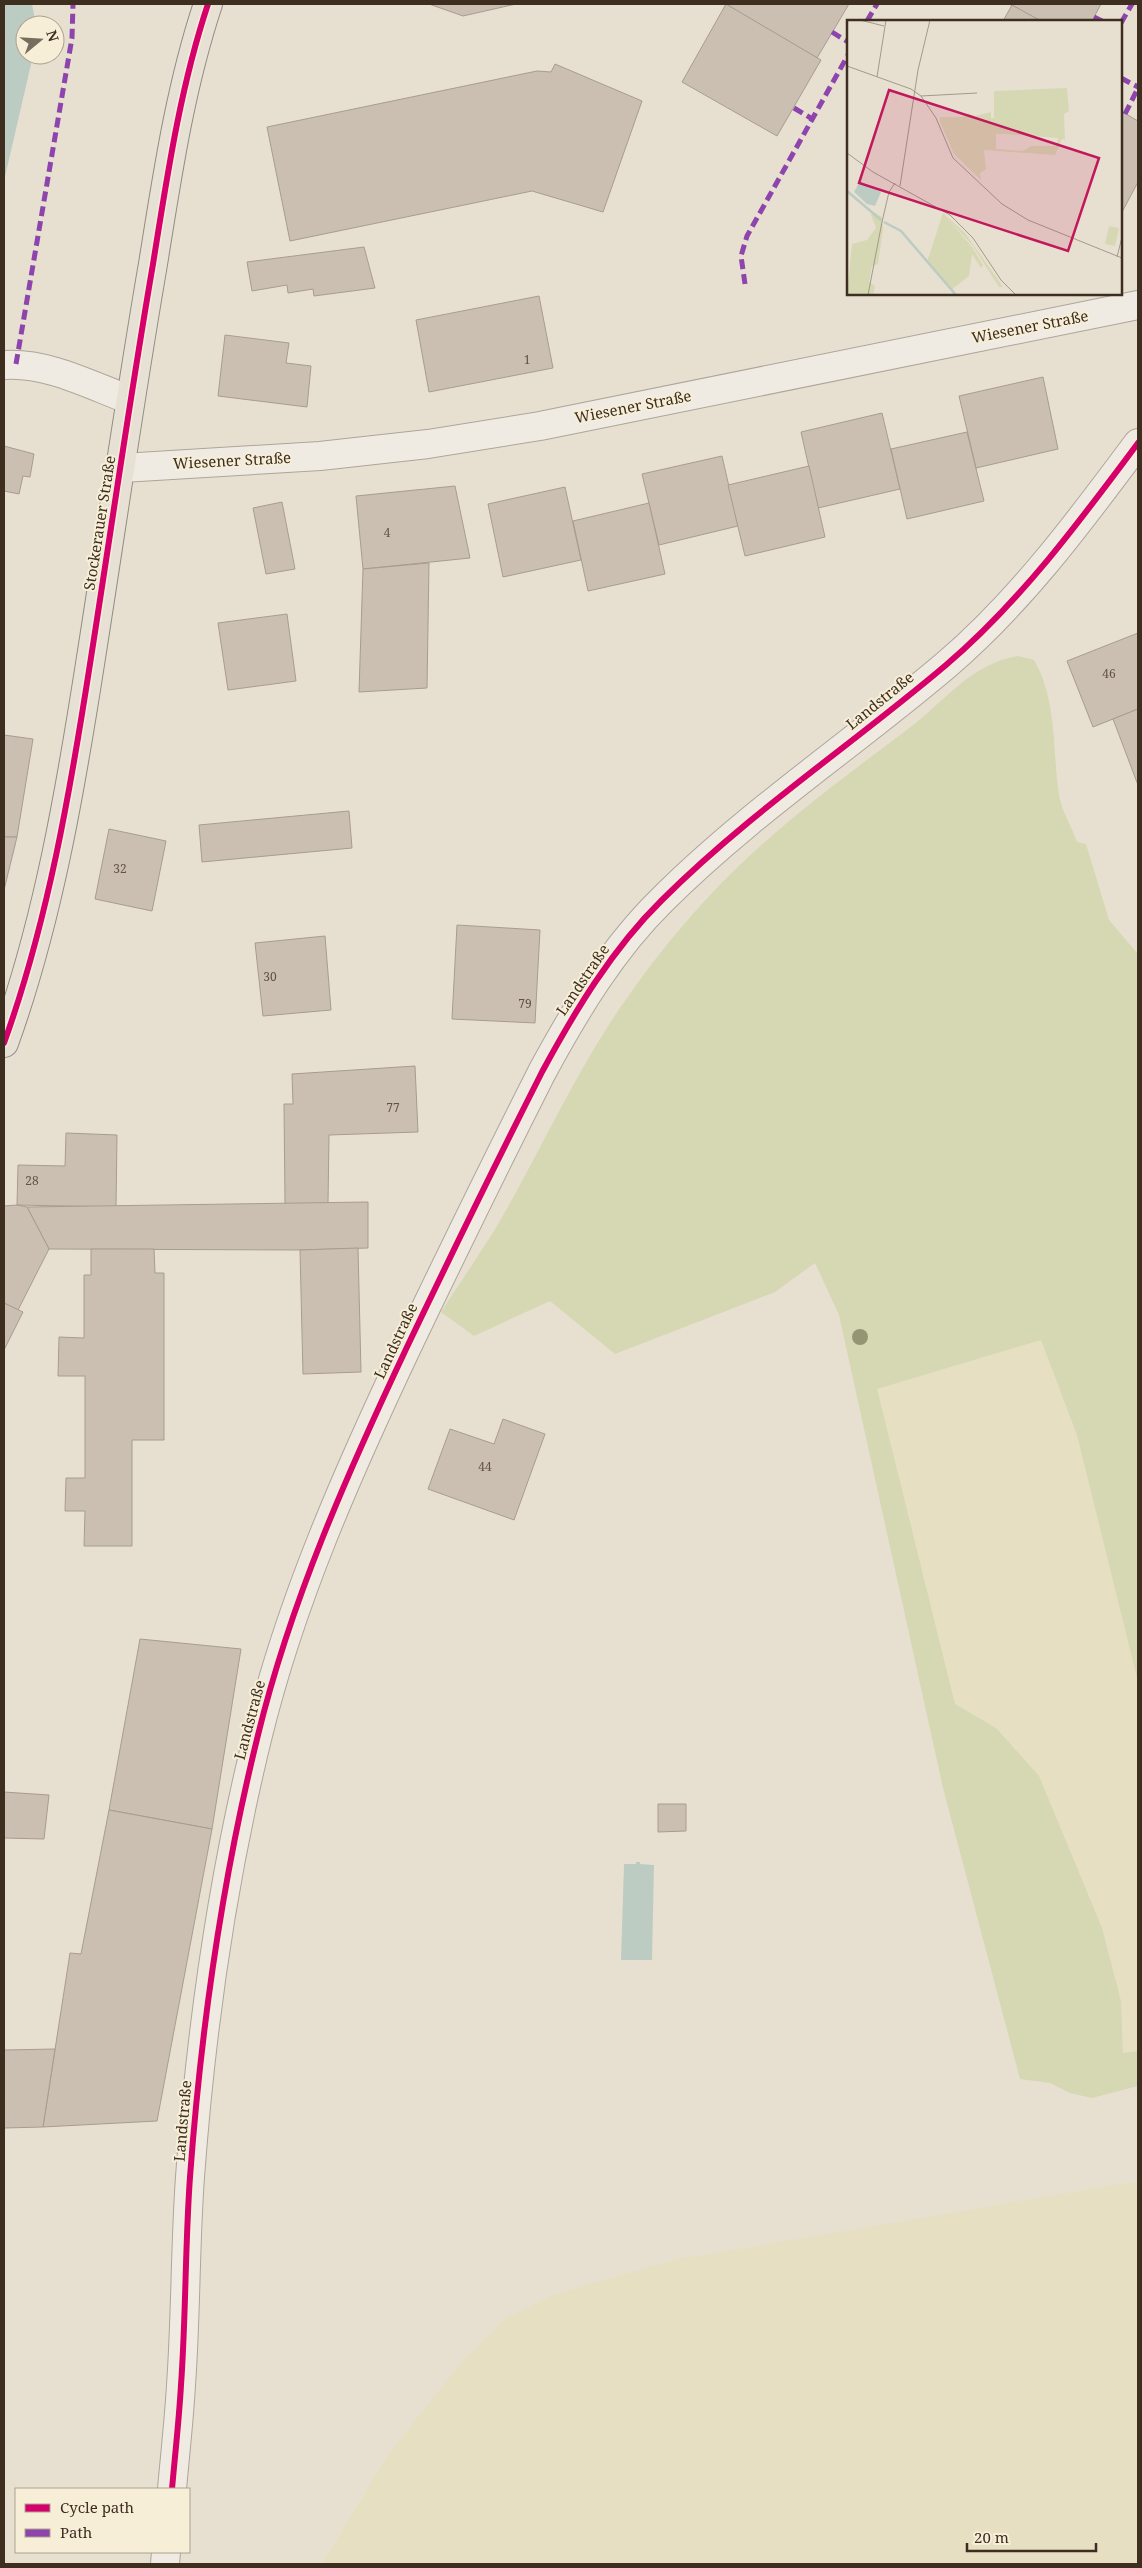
<svg xmlns="http://www.w3.org/2000/svg" width="1142" height="2568" font-family="'Noto Serif',serif">
	<style>
		.farmland { fill: #e6dfc2 }
		.green { fill: #d6d7b3 }
		.water { fill: #bcccc2 }
		.building { fill: #cbbfb2; stroke: #a89c90 }
		.lines { fill: none; stroke-linecap: round; stroke-linejoin: round }
		.minor-casing { stroke: #ada599; stroke-width: 30 }
		.tertiary-casing { stroke: #ada599; stroke-width: 30 }
		.primary-casing { stroke: #928b80; stroke-width: 30 }
		.minor { stroke: #efebe3; stroke-width: 28 }
		.tertiary { stroke: #efebe3; stroke-width: 28 }
		.primary { stroke: #e6e1d4; stroke-width: 28 }
		.quiet { stroke: #8e44ad; stroke-width: 5; stroke-dasharray: 10 5; stroke-linecap: butt }
		.cycleway-casing { stroke: #f7eed8; stroke-width: 9 }
		.cycleway { stroke: #d6006c; stroke-width: 6 }
		.tree { fill: #929673 }
		.labels { text-anchor: middle; stroke-width: 4; stroke-linejoin: round; paint-order: stroke }
		.number-label { font-size: 12px; fill: #605244 }
		.street-label { font-size: 15px; fill: #3d2e20; stroke: #f7eed8 }
		.inset-river { fill: none; stroke: #bcccc2; stroke-width: 2.5 }
		.inset-road { fill: none; stroke: #a3998a; stroke-width: 1 }
		.view { fill: #c2185b; fill-opacity: 0.15; stroke: #c2185b; stroke-width: 2.5 }
		.inset-edge { fill: none; stroke: #3d2e20; stroke-width: 2.5 }
	</style>
	<rect width="100%" height="100%" fill="#e7e0d1"/>
	<!-- farmland -->
	<g class="farmland">
		<polygon points="1041,1340 1077,1435 1138,1682 1138,2051 1123,2054 1121,2001 996,1728 955,1704 876,1389"/>
		<polygon points="1138,2181 1138,2564 322,2564 387,2456 460,2364 506,2318 556,2294 674,2260"/>
	</g>
	<!-- green -->
	<path class="green" d="M1018,656L1034,660C1058,702 1052,750 1059,795C1062,812 1072,827 1077,842L1086,844L1109,920L1138,954V1682L1077,1435L1041,1340L877,1389L955,1704L996,1728L1039,1776L1102,1928L1121,2001L1123,2053L1138,2051V2086L1092,2098L1070,2093L1050,2083L1020,2079L943,1788L839,1315L815,1263L775,1292L615,1354L550,1301L474,1336L441,1312C459,1284 479,1255 497,1226C536,1159 568,1088 610,1023C648,965 694,908 744,861C795,813 852,771 908,729C944,702 970,664 1018,656Z"/>
	<!-- water -->
	<g class="water">
		<polygon points="4,4 32,4 36,25 25,25 25,55 33,55 32,60 4,181"/>
		<polygon points="636,1862 640,1862 640,1864 654,1865 652,1960 621,1960 624,1864 636,1864"/>
	</g>
	<!-- building -->
	<g class="building">
		<polygon points="429,4 516,4 463,16"/>
		<polygon points="725,4 849,4 817,58"/>
		<polygon points="726,4 821,60 777,136 682,82"/>
		<polygon points="1009,4 1101,4 1092,21 1041,21"/>
		<polygon points="1012,5 1041,21 1003,21"/>
		<polygon points="555,64 642,101 603,212 532,191 290,241 267,127 537,71 551,72"/>
		<polygon points="1121,111 1138,121 1138,182 1121,214"/>
		<polygon points="364,247 375,288 314,296 313,289 288,293 287,285 252,291 247,262"/>
		<polygon points="539,296 553,368 429,392 416,320"/>
		<polygon points="225,335 289,343 286,363 311,366 307,407 218,396"/>
		<polygon points="1043,377 1058,449 976,468 959,396"/>
		<polygon points="882,413 900,489 818,508 801,432"/>
		<polygon points="967,432 984,501 907,519 891,449"/>
		<polygon points="4,446 34,454 30,477 23,476 19,494 4,491 4,495"/>
		<polygon points="722,456 738,526 659,545 642,474"/>
		<polygon points="809,466 825,537 745,556 728,485"/>
		<polygon points="455,486 470,558 363,569 356,496"/>
		<polygon points="565,487 581,560 503,577 488,504"/>
		<polygon points="282,502 295,569 266,574 253,508"/>
		<polygon points="649,503 665,574 588,591 573,521"/>
		<polygon points="429,563 427,688 359,692 363,569"/>
		<polygon points="287,614 296,681 228,690 218,623"/>
		<polygon points="1138,633 1138,709 1093,727 1067,661"/>
		<polygon points="1138,709 1138,785 1113,719"/>
		<polygon points="4,735 33,739 17,837 4,837"/>
		<polygon points="349,811 352,848 202,862 199,825"/>
		<polygon points="109,829 166,841 152,911 95,899"/>
		<polygon points="4,837 17,837 4,890"/>
		<polygon points="457,925 540,930 535,1023 452,1019"/>
		<polygon points="325,936 331,1010 263,1016 255,943"/>
		<polygon points="415,1066 418,1132 329,1135 328,1203 285,1204 284,1104 293,1104 292,1074"/>
		<polygon points="66,1133 117,1135 116,1207 17,1205 18,1165 65,1166"/>
		<polygon points="368,1202 368,1248 300,1250 49,1249 27,1207"/>
		<polygon points="17,1205 27,1207 49,1249 18,1310 4,1303 4,1206"/>
		<polygon points="358,1248 361,1372 303,1374 300,1250"/>
		<polygon points="91,1249 154,1249 155,1273 164,1273 164,1440 132,1440 132,1546 84,1546 85,1511 65,1511 66,1478 85,1478 85,1376 58,1376 59,1337 84,1338 84,1275 91,1275"/>
		<polygon points="4,1303 23,1312 4,1350"/>
		<polygon points="503,1419 545,1434 514,1520 428,1489 450,1429 494,1444"/>
		<polygon points="140,1639 241,1649 212,1829 109,1810"/>
		<polygon points="4,1792 49,1795 44,1839 4,1838"/>
		<polygon points="658,1804 686,1804 686,1831 658,1832"/>
		<polygon points="109,1810 212,1829 157,2121 43,2127 70,1953 81,1954"/>
		<polygon points="55,2049 43,2127 4,2128 4,2050"/>
	</g>
	<g class="lines">
		<!-- minor casing -->
		<g class="minor-casing">
			<g id="minor">
				<path d="M4,365C47,362 90,385 130,400"/>
				<path d="M172,2489C175,2455 179,2420 181,2385C186,2316 185,2246 190,2177C201,2029 222,1880 258,1735C291,1600 348,1472 407,1347C451,1255 496,1163 542,1072C575,1011 612,949 662,900C749,813 853,744 946,665C1020,602 1080,521 1138,443"/>
				<polyline points="165,2564 166,2552"/>
			</g>
		</g>
		<!-- tertiary casing -->
		<g class="tertiary-casing">
			<polyline id="tertiary" points="122,468 320,456 428,444 540,426 1138,305"/>
		</g>
		<!-- primary casing -->
		<g class="primary-casing">
			<path id="primary" d="M4,1043C48,921 70,792 90,664C111,531 130,397 153,264C167,177 180,88 208,4"/>
		</g>
		<!-- minor -->
		<use href="#minor" class="minor"/>
		<!-- tertiary -->
		<use href="#tertiary" class="tertiary"/>
		<!-- primary -->
		<use href="#primary" class="primary"/>
		<!-- quiet -->
		<g class="quiet">
			<polyline points="1094,17 1102,21"/>
			<polyline points="867,21 877,4"/>
			<polyline points="1121,23 1132,4"/>
			<polyline points="832,32 848,42"/>
			<polyline points="1121,78 1138,87"/>
			<polyline points="794,108 814,120"/>
			<polyline points="1125,114 1138,88"/>
			<polyline points="745,284 741,256 747,236 848,55"/>
			<polyline points="16,364 72,38 73,4"/>
		</g>
		<!-- cycleway casing -->
		<g class="cycleway-casing">
			<g id="cycleway">
				<path d="M4,1043C48,921 70,792 90,664C111,531 130,397 153,264C167,177 180,88 208,4"/>
				<path d="M172,2489C175,2455 179,2420 181,2385C186,2316 185,2246 190,2177C201,2029 222,1880 258,1735C291,1600 348,1472 407,1347C451,1255 496,1163 542,1072C575,1011 612,949 662,900C749,813 853,744 946,665C1020,602 1080,521 1138,443"/>
			</g>
		</g>
		<!-- cycleway -->
		<use href="#cycleway" class="cycleway"/>
	</g>
	<!-- trees -->
	<circle class="tree" cx="860" cy="1337" r="8"/>
	<g class="labels">
		<!-- number labels -->
		<g class="number-label">
			<text x="527" y="364">1</text>
			<text x="387" y="537">4</text>
			<text x="1109" y="678">46</text>
			<text x="120" y="873">32</text>
			<text x="270" y="981">30</text>
			<text x="525" y="1008">79</text>
			<text x="393" y="1112">77</text>
			<text x="32" y="1185">28</text>
			<text x="485" y="1471">44</text>
		</g>
		<!-- street labels -->
		<g class="street-label">
			<text transform="translate(1030 327) rotate(-11)" y="5">Wiesener Straße</text>
			<text transform="translate(633 407) rotate(-11)" y="5">Wiesener Straße</text>
			<text transform="translate(232 461) rotate(-3)" y="5">Wiesener Straße</text>
			<text transform="translate(100 523) rotate(-81)" y="5">Stockerauer Straße</text>
			<text transform="translate(880 701) rotate(-39)" y="5">Landstraße</text>
			<text transform="translate(583 980) rotate(-56)" y="5">Landstraße</text>
			<text transform="translate(396 1341) rotate(-65)" y="5">Landstraße</text>
			<text transform="translate(250 1720) rotate(-75)" y="5">Landstraße</text>
			<text transform="translate(183 2121) rotate(-85)" y="5">Landstraße</text>
		</g>
	</g>
	<!-- overview -->
	<g transform="translate(847 20)">
		<rect width="275" height="275" fill="#e7e0d1"/>
		<path d="M220,68L222,91L217,94L218,120L215,119L208,135L137,130L139,149L133,153L134,160L107,134L93,102V97H116L121,93L128,96L144,92V98H147V71ZM149,114H158L211,118L209,126H184L176,131L149,129ZM27,192L35,197L36,209L31,244L25,246L22,262L28,266L26,275H0L5,224L20,220L29,208L24,195ZM96,193L118,213L156,267H152L126,226L96,193L125,227L136,245L134,248L125,234L122,256L104,270L80,242ZM262,206L272,208L268,226L258,224Z" fill="#d6d7b3" fill-rule="evenodd"/>
		<path d="M13,161L34,172L28,186L20,184L7,172Z" fill="#bcccc2"/>
		<path class="inset-river" d="M0,171L34,200M37,202L54,211L109,275"/>
		<path class="inset-road" d="M13,0L37,6M0,46L64,69L74,76L89,98L106,138L155,184L181,200L275,238M30,57L39,0M74,76L130,73M0,133L26,152L103,195L126,218L154,260L169,275M53,166L71,50L83,0M270,237L275,217M21,275L35,202L42,172L48,163"/>
		<path class="view" d="M42,70L252,138L221,231L12,163Z"/>
		<rect width="275" height="275" class="inset-edge"/>
	</g>
	<!-- border -->
	<rect width="1142" height="2568" fill="none" stroke="#3d2e20" stroke-width="10"/>
	<!-- legend -->
	<rect x="15" y="2488" width="175" height="65" fill="#f7eed8" stroke="#ada18e"/>
	<rect x="25" y="2504" width="25" height="8" fill="#d6006c" stroke="#ada18e"/>
	<text x="60" y="2513" font-size="15" fill="#3d2e20">Cycle path</text>
	<rect x="25" y="2529" width="25" height="8" fill="#8e44ad" stroke="#ada18e"/>
	<text x="60" y="2538" font-size="15" fill="#3d2e20">Path</text>
	<!-- north arrow -->
	<g transform="translate(40 40) rotate(72)"><circle r="24" fill="#f7eed8" stroke="#ada18e"/>
	<path d="M0-4L9 19L0 12L-9 19Z" fill="#786c5e"/>
	<text y="-8" font-size="14" font-weight="bold" text-anchor="middle" fill="#3d2e20">N</text>
	</g>
	<!-- scale -->
	<path d="M967 2543v8h129v-8" fill="none" stroke="#3d2e20" stroke-width="2.5"/>
	<text x="974" y="2543" font-size="15" fill="#3d2e20" stroke="#f7eed8" stroke-width="4" paint-order="stroke">20 m</text>
</svg>
